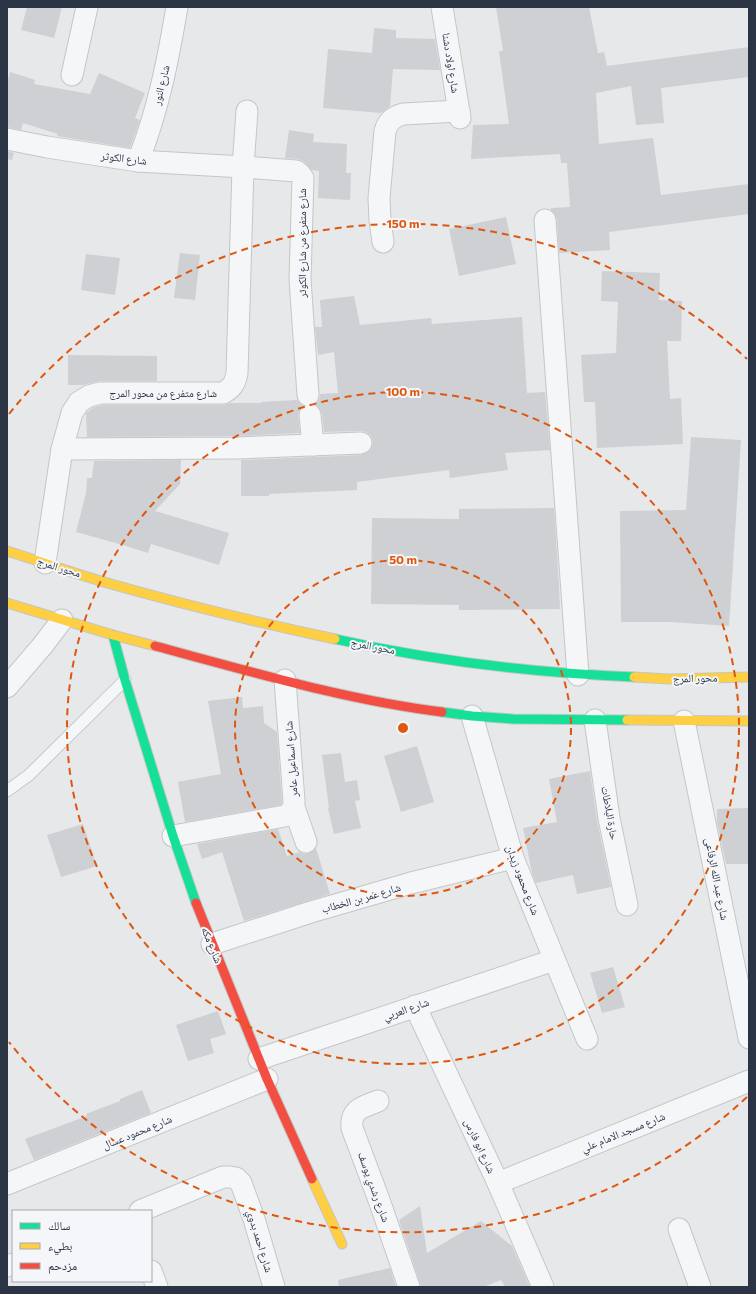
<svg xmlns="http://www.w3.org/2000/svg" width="756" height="1294" font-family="Commissioner,'Noto Naskh Arabic',sans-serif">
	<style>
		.building { fill: #ced0d3 }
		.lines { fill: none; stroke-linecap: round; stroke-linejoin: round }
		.lane-casing { stroke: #c4c6c8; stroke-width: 13 }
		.street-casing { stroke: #c4c6c8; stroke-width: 23 }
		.fast-casing { stroke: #c4c6c8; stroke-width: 11 }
		.slow-casing { stroke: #c4c6c8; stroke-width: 11 }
		.jam-casing { stroke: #c4c6c8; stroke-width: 11 }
		.lane { stroke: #f5f6f7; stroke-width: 11 }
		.street { stroke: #f5f6f7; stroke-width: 21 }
		.fast { stroke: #16e098; stroke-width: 9 }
		.slow { stroke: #ffcf43; stroke-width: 9 }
		.jam { stroke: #f24e42; stroke-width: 9 }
		.ring { fill: none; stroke: #df570f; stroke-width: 2; stroke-dasharray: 7 5 }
		.labels { text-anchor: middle; stroke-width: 4; stroke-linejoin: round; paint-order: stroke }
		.street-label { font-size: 11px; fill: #2b3445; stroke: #f4f6f9 }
		.centre { fill: #df570f; stroke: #f4f6f9; stroke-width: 2 }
		.ring-label { font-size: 12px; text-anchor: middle; font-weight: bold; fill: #df570f; stroke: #f4f6f9; stroke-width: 4; stroke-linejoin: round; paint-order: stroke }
	</style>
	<rect width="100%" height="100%" fill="#e6e8ea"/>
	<!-- building -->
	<g class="building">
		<polygon points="27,7 62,7 54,38 21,30"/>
		<polygon points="496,7 589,7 598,53 604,52 607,66 749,47 749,77 661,88 664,123 636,125 631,86 596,93 599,144 653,138 661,195 749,184 749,214 609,232 610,250 559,253 557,219 555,214 551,210 551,208 570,207 567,163 561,163 560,154 471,159 473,125 509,124 499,51 503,51"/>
		<polygon points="374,28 396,30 396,38 435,39 440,70 393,69 390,106 381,113 323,108 328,49 372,53"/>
		<polygon points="10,72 35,80 34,84 90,94 99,73 145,93 135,118 140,120 130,148 57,136 58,134 23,123 21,130 7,127 7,84"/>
		<polygon points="289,130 314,134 313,142 347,144 346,173 351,173 350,200 318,198 319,171 312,170 303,161 297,159 285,158"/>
		<polygon points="7,151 14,153 12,160 7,159"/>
		<polygon points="506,217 516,264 459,276 449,229"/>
		<polygon points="180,253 200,255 195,300 174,298"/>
		<polygon points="86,254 120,258 115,295 81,290"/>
		<polygon points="602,271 660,273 659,300 682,301 681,341 667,341 670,399 681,398 683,444 597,448 595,402 584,402 581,355 616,353 618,302 601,301"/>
		<polygon points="354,296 360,325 431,318 432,324 522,317 527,393 545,392 550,450 505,453 508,470 450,478 449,470 357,482 357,490 269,494 269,496 241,496 241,460 361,455 367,453 371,449 373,442 371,436 366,432 361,431 324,432 322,413 319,408 315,404 319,400 320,394 338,393 334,352 318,355 315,327 322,327 320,300"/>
		<polygon points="68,355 157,356 157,381 100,381 83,385 68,385"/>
		<polygon points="297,400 303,406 299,410 298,416 300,433 238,436 87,437 86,413 94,407 102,405 223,405 230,403 261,403 261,402"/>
		<polygon points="691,437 741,440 729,626 670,622 621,622 620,511 686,510"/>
		<polygon points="181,460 180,484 155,511 229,533 219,565 151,544 148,553 123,545 76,532 86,493 87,478 92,478 94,461"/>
		<polygon points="554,508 559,586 560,609 459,610 459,605 371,604 372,518 459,519 459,509"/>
		<polygon points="242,697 243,708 263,706 264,723 277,732 282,803 280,805 185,822 178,782 221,774 208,701"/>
		<polygon points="417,746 434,802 401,812 384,756"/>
		<polygon points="341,753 345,782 357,780 360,800 355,801 361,828 334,834 328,808 329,808 322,755"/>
		<polygon points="590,771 597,820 611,887 577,894 573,875 536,883 532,873 523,828 557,822 549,779"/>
		<polygon points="749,808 749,864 726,864 717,822 717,809"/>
		<polygon points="83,824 97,866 61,877 47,835"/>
		<polygon points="278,829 287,856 300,852 304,854 310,853 316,848 330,894 244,921 222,852 202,859 197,844"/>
		<polygon points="613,967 625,1007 602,1013 590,973"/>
		<polygon points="218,1011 226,1034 210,1039 214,1053 188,1061 176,1025"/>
		<polygon points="142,1090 151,1113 34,1160 25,1139 87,1116 86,1114 120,1101 120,1099"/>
		<polygon points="420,1206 427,1253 481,1221 512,1246 530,1287 505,1287 501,1280 483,1287 421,1287 420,1283 399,1220"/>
		<polygon points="390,1268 396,1287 339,1287 338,1280"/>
	</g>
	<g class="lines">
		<!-- lane casing -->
		<g class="lane-casing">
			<polyline id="lane" points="7,791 29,775 125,680"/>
		</g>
		<!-- street casing -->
		<g class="street-casing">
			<g id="street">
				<polyline points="442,7 460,118"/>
				<polyline points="72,75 87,7"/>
				<polyline points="7,139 47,147 138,161 243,167 296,171 300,174 303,178 300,279 308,395"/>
				<path d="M138,161C158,111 168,60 177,7"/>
				<polyline points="545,220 578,675"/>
				<path d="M383,242L380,220L379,198L385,131C388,121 393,117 403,114L459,111"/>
				<polyline points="310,415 313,445"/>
				<polyline points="62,449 238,448 361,443"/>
				<path d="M45,563L62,449L72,413L79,402L89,396L100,393H223C232,388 235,384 237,373L243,167L247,111"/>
				<polyline points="7,687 43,645 62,620"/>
				<polyline points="472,716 513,858 587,1039"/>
				<polyline points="595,720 609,818 627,905"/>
				<polyline points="684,721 749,1038"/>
				<polyline points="294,807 306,842"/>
				<path d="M173,836L285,816C291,812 294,809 294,801L285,680"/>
				<polyline points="212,944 311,912 411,883 513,858"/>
				<polyline points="415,1006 498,1183 543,1287"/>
				<polyline points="259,1059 554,960"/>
				<path d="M378,1101C363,1107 350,1109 352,1128L379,1200L409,1287"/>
				<polyline points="498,1183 749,1081"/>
				<polyline points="7,1184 267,1079"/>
				<polyline points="140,1211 223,1177 230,1177 236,1178 241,1183 254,1219 274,1287"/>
				<polyline points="679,1229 700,1287"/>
				<polyline points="7,1266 13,1264"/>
				<polyline points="151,1271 157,1287"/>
			</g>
		</g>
		<!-- fast casing -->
		<g class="fast-casing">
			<g id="fast">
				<polyline points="113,635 125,680 173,836 196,903"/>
				<path d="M335,639C434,661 534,673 634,677"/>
				<polyline points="442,712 472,716 513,719 627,720"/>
			</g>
		</g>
		<!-- slow casing -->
		<g class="slow-casing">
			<g id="slow">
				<path d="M7,551C42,562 76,574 111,584C185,605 260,623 335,639"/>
				<polyline points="7,603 113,635 155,646"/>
				<polyline points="634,677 669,679 749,677"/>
				<polyline points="627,720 749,721"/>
				<polyline points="312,1179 342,1244"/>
			</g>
		</g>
		<!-- jam casing -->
		<g class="jam-casing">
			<g id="jam">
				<path d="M155,646C249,671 345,700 442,712"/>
				<polyline points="196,903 267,1079 312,1179"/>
			</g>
		</g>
		<!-- lane -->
		<use href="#lane" class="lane"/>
		<!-- street -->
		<use href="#street" class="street"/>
		<!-- fast -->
		<use href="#fast" class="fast"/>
		<!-- slow -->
		<use href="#slow" class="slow"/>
		<!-- jam -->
		<use href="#jam" class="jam"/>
	</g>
	<!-- distance rings -->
	<g class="ring">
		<circle cx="403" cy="728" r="168"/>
		<circle cx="403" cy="728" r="336"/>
		<path d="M747 1097A504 504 0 0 1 9 1042M9 414A504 504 0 0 1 747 359"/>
	</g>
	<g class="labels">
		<!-- street labels -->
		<g class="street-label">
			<text transform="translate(451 63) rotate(81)" y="4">شارع اولاد دشنا</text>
			<text transform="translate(161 85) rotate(-76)" y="4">شارع النور</text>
			<text transform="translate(124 158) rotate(7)" y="4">شارع الكوثر</text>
			<text transform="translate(302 243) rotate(-90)" y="4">شارع متفرع من شارع الكوثر</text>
			<text x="163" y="397">شارع متفرع من محور المرج</text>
			<text transform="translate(59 567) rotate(17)" y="4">محور المرج</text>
			<text transform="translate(373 646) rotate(11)" y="4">محور المرج</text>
			<text transform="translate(695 678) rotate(-1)" y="4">محور المرج</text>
			<text transform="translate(291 759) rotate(-94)" y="4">شارع اسماعيل عامر</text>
			<text transform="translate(610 813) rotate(80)" y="4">حارة البلاطات</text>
			<text transform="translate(717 879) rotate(79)" y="4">شارع عبد الله الرفاعى</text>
			<text transform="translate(523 880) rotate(69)" y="4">شارع محمود زيدان</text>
			<text transform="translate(361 898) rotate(-16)" y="4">شارع عمر بن الخطاب</text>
			<text transform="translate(212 945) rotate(68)" y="4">شارع مكه</text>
			<text transform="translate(406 1009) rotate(-19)" y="4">شارع العربي</text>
			<text transform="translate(137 1132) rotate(-22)" y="4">شارع محمود عسال</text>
			<text transform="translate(623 1132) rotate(-22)" y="4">شارع مسجد الامام علي</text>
			<text transform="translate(480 1146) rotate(65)" y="4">شارع ابو فارس</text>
			<text transform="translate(374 1187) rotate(70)" y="4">شارع رشدي يوسف</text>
			<text transform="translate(260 1241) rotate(73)" y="4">شارع احمد بدوي</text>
		</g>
	</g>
	<circle cx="403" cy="728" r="6" class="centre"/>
	<g class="ring-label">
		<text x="403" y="228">150 m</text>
		<text x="403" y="396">100 m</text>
		<text x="403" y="564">50 m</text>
	</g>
	<!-- border -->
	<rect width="756" height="1294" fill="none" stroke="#2b3445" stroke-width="16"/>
	<!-- legend -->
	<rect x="12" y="1210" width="140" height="72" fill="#f4f6f9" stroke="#a4a8b1"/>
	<rect x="20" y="1223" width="20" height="6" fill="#16e098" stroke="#a4a8b1"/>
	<text x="48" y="1230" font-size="12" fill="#2b3445">سالك</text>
	<rect x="20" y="1243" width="20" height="6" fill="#ffcf43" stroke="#a4a8b1"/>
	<text x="48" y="1250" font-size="12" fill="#2b3445">بطيء</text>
	<rect x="20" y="1263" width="20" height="6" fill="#f24e42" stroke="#a4a8b1"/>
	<text x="48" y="1270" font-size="12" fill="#2b3445">مزدحم</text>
</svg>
